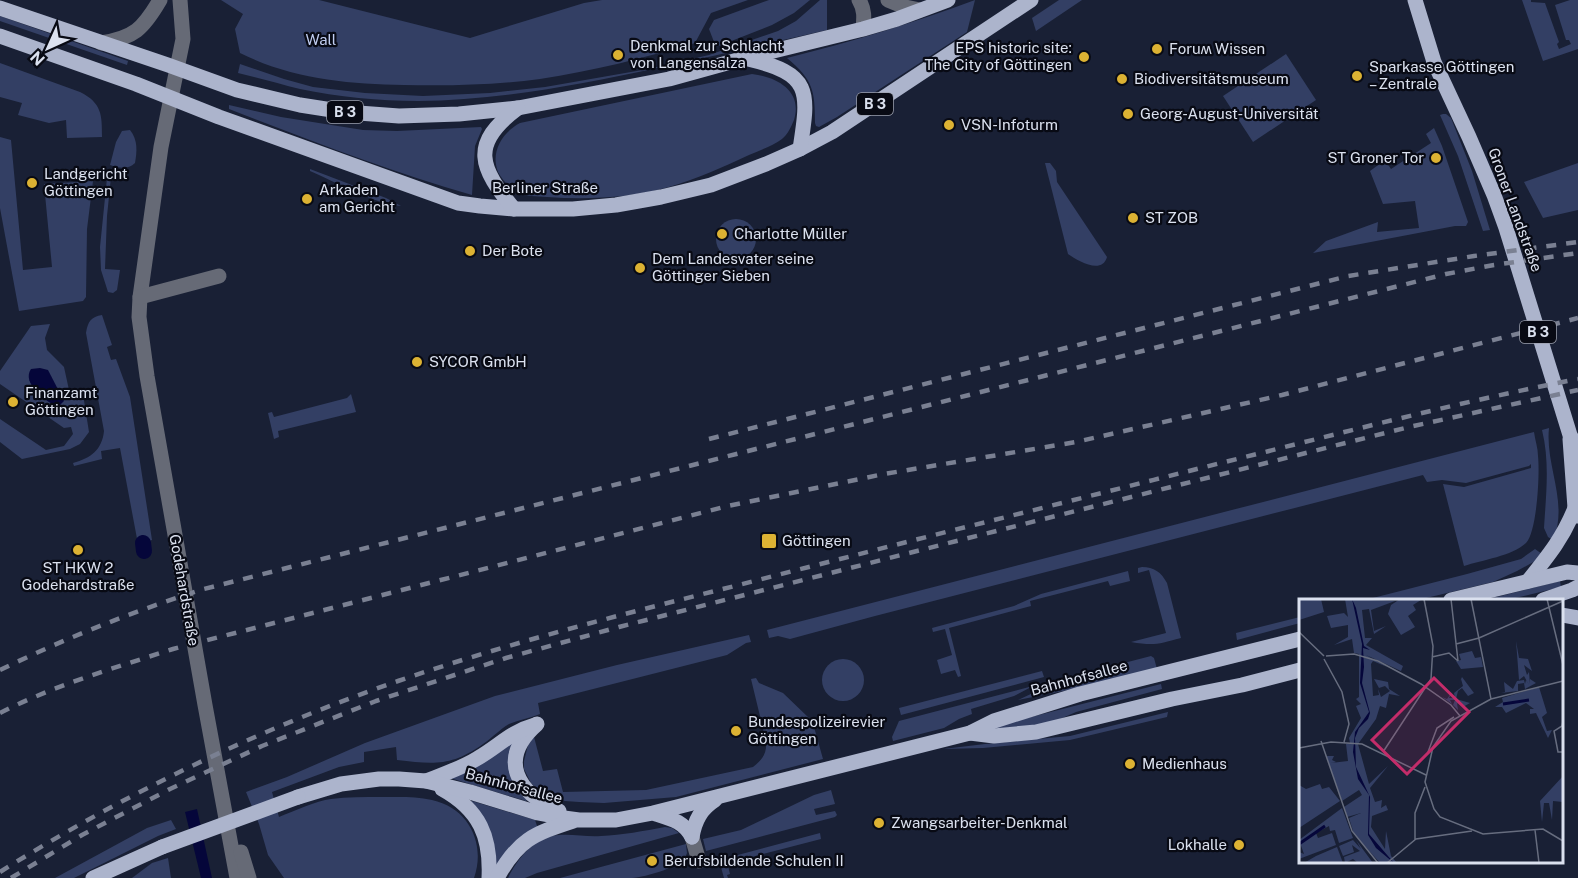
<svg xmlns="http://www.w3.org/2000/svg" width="1578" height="878" font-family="'Public Sans',sans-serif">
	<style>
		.green { fill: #333f64 }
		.water { fill: #05063a }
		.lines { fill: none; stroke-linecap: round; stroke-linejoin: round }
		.canal { stroke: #05063a; stroke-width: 16 }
		.minor { stroke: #666a76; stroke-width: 15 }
		.major { stroke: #acb4cc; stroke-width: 15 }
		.rail { stroke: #7a8092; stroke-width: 4.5; stroke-dasharray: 10 10; stroke-linecap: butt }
		.major-bridge { stroke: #acb4cc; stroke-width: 15 }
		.poi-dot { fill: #dcb233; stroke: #080a14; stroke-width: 2 }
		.labels { text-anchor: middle; stroke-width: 4.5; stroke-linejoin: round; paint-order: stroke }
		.shield { fill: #080a14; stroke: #9ca0ad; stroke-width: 1.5 }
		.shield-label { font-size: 14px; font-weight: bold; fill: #dbe1ef }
		.park-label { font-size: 15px; fill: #c0cdf0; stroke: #080a14 }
		.poi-label { font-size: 15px; fill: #dbe1ef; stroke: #080a14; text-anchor: start }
		.street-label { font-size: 15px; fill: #dbe1ef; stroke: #080a14 }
		.inset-river { fill: none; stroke: #05063a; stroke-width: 3 }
		.inset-road { fill: none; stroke: #676d7f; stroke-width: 1.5 }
		.view { fill: #c42c6a; fill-opacity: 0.15; stroke: #c42c6a; stroke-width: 3 }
		.inset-edge { fill: none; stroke: #dbe1ef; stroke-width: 3 }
	</style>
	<rect width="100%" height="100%" fill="#192035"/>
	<!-- green -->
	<g class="green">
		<path d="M221,0H319L470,38L584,3L602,0H748L711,13L695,43C644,58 593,71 540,79C495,85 449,86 404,85C347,84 292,79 240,53L235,29L243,14Z"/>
		<polygon points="769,0 810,0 794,13 772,25 716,47 709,29 714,20"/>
		<path d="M820,0H827V30C770,43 714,56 657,68C579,85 499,100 418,101C379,101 338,97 300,89C280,84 259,78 238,73L240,64L284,79L313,87L365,93L423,96L490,93L545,87L648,69L709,55L778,31L796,21Z"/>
		<path d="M975,0L967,32L837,117L819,127L816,126L815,123C815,90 813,80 787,58C851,42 913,23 975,0Z"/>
		<polygon points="1059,0 1082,0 1036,31 1032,18"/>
		<polygon points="1522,0 1531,0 1531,2 1545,3 1559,42 1557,44 1559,49 1571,44 1569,40 1566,40 1555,5 1570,0 1578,0 1578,49 1543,61"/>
		<polygon points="0,16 128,61 127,65 0,21"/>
		<polygon points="1286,54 1316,100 1253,142 1223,96"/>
		<path d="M0,63L80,92C102,103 102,115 102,137L67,138L66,120L49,123L18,115L22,103L0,97Z"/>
		<path d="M752,74C777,77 803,91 794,120C791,127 788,134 782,139C773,146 760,150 749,155C723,167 697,179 669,187C630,198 588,200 547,197C537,196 525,197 516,192C509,188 502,179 498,172C490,151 503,132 520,123Z"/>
		<path d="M229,105L281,117L363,130L397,131L481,127L482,129L475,146L472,195C389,171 309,140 229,109Z"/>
		<polygon points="1443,114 1446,114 1451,118 1472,171 1490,230 1483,231 1458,156 1440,115"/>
		<polygon points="1434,128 1442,146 1468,222 1466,226 1455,226 1313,253 1326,241 1378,222 1377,232 1419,228 1415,201 1383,204 1370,171 1385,160 1391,169 1431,143 1426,134"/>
		<path d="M130,130C138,140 137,151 135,163C128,170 118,168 110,165L116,142L122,131Z"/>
		<polygon points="0,137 11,140 23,270 52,267 44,184 93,181 87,229 86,297 83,301 19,311 0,208"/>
		<path d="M1045,163H1050L1056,171L1057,182L1107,257C1102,275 1078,261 1068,254Z"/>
		<polygon points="1578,163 1578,210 1543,218 1524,182"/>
		<path d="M310,169L386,198L401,206C377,205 333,181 310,171Z"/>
		<polygon points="111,177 107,216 105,269 120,270 117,290 113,293 108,292 101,270 100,247 107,178"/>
		<circle cx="736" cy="239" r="20"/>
		<path d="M102,315L112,345L107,347L111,360L116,359L130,397L152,540L138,544L120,448L101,451L102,459L74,466L73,463C91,458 102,450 104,431L86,333C88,321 91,317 102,315Z"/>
		<polygon points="50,324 45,338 47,350 64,367 69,390 82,388 89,432 80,444 70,449 22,459 0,442 0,419 46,450 64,446 73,434 71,427 64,428 0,384 0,371 31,326"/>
		<polygon points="351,394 356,412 278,431 279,437 274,439 268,413 272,412 274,417 347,398"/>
		<path d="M1549,428C1545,466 1569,503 1553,540L1548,537L1544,528C1546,495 1550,462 1542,430Z"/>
		<path d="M1534,432C1535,440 1538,448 1538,456C1540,473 1537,532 1526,543C1512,556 1482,560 1464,566L1443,484L1464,487L1531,468V464L1529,466L1466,483L1442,480L1427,482L1423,475L875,616L790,639L778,636L769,638L767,630Z"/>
		<polygon points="1535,549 1542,554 1537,560 1517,571 1493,582 1422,599 1365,600 1467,574 1521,559"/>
		<path d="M1142,567C1154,567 1161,572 1167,583L1181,638C1159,644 1154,646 1131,642L1166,633L1149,570L1138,573V568Z"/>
		<polygon points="1128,571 1130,581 1110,586 1108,581 1030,601 1031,606 949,628 961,676 958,677 955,670 941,674 937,660 952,655 945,629 933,632 932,628 1014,606 1041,594"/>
		<polygon points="1560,581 1561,587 1507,600 1485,600"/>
		<polygon points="1300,617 1300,623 1237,640 1236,633"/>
		<path d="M749,635L751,642L746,643L727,655L538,703L540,714C530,718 519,720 509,724C499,730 492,738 483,744C451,767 433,764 397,760L396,747L364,752V762L339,767L272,792L279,817C294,811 316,801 331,799C347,797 365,797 381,797C398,797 415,796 432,800C469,808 486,844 474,878H284L268,855L259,824L246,792L287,777L365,743L495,696L617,665Z"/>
		<polygon points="1151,656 1154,658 1157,669 1083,687 1018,700 1033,693 1043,684"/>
		<circle cx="843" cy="680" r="21"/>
		<polygon points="1042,671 1044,677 901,715 899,708"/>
		<path d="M756,678L759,683L783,693L809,718L814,727L823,759L676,797L604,803L579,802L565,801L544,795L531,783L524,769V761L528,745L534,737L543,771L557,769L563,792L646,790L753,767C763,759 767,753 766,741L751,679Z"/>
		<polygon points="1161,684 1162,689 1076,712 1051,723 996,731 995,726"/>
		<polygon points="1033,686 1014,696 971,709 972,714 959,719 944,728 893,741 892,737 899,721"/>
		<polygon points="1168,712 1167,717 1070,740 983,748 943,749 985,744 1070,736"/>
		<polygon points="510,737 516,744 528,798 526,801 450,778"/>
		<polygon points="831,790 835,804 814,809 816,815 835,811 837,815 835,817 706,851 703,839 741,830 814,795"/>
		<polygon points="472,801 535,820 538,829 496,877 469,807"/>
		<polygon points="171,820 176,829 158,836 74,878 55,878 147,828"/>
		<path d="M665,827L672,828L679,833L537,873L525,878H508C518,858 534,837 559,835C573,834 587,837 601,836C622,835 644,831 665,827Z"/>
		<polygon points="820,833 821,839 736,861 736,863 728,866 730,874 727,875 728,878 724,878 719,860"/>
		<path d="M686,844C686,845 687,852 687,853C684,867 645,877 632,878C610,878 584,878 560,878Z"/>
		<polygon points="168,858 171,878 132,878 152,863"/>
	</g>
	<!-- water -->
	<g class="water">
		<path d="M40,368L48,370L64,401L58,407C46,402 21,383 31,369Z"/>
		<polygon points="197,809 212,878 201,878 185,812"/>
	</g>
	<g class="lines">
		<!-- canal -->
		<polyline class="canal" points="143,543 144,551"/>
		<!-- minor -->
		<g class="minor">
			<polyline points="180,0 183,39 161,147 140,297 139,317 147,376 205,705 237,878"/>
			<path d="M859,0C865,10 864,18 863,29"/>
			<polyline points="888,0 905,7 920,10"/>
			<path d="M101,43C134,38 143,29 160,0"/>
			<polyline points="140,297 219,276"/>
			<polyline points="692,837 699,861"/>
			<polyline points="241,852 249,878"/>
		</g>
		<!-- major -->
		<g class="major">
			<polyline points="1415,0 1434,62 1469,137 1494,195 1506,228 1570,435 1578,450"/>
			<polyline points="0,8 168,65 237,90 300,105 345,112 399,116 459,114 518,108 669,79 745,58 863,29 897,19 948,0"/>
			<polyline points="0,36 136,84 219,117 383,176 458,203 480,206 514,209 573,209 616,205 661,197 711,185 766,164 800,149 832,132 1031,0"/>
			<path d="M748,59C812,74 809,91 800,149"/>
			<path d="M514,209C480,168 469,144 518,108"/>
			<polyline points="1570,439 1575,508 1577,516"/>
			<path d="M1528,581C1548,556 1563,538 1575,508"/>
			<polyline points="1451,600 1567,572 1578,573"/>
			<polyline points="1543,600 1572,590 1578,587"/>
			<polyline points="1562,615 1578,618"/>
			<path d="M537,724C497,759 517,793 559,811"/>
			<polyline points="970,733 994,736 1036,732 1172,699 1242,685 1300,670"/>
			<path d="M426,781C444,774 462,768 478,758C499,746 510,732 535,725"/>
			<path d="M442,789C480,810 491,837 489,878"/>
			<polyline points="298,797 341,784 379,779 399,779 426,781 470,792 538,813 564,818 579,820 616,820 653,813 970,733 994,721 1080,694 1300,639"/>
			<path d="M656,814C672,819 684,822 692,837"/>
			<path d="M692,837C695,820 701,809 715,800"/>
			<polyline points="93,878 162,847"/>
			<path d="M497,878C518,840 533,834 573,821"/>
		</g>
		<!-- rail -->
		<g class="rail">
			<polyline points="709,439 1348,276 1474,256 1578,242"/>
			<path d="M0,670C66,638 134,611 204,589L1446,274L1494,265L1578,253"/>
			<path d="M0,713C55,685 114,668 173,649L728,506L884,474L1076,442L1282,395L1578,318"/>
			<path d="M0,872C124,794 259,729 398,681C503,645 611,617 719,590C797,570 875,550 954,530C1059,504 1164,477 1269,451C1372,425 1474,399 1578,379"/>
			<polyline points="11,878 82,835 170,789 262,746 376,701 506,658 619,627 909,553 1409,427 1578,390"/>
		</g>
		<!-- major-bridge -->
		<polyline class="major-bridge" points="162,847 298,797"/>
	</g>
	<!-- markers -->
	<g class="poi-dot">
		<circle cx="1157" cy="49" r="6"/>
		<circle cx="618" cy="55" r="6"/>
		<circle cx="1084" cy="57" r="6"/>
		<circle cx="1357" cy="76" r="6"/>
		<circle cx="1122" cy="79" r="6"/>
		<circle cx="1128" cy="114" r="6"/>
		<circle cx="949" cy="125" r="6"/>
		<circle cx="1436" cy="158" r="6"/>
		<circle cx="32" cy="183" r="6"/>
		<circle cx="307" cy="199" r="6"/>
		<circle cx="1133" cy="218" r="6"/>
		<circle cx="722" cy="234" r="6"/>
		<circle cx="470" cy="251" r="6"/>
		<circle cx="640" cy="268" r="6"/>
		<circle cx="417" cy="362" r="6"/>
		<circle cx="13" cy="402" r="6"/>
		<rect x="761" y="533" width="16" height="16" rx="3"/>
		<circle cx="78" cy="550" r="6"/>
		<circle cx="736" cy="731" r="6"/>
		<circle cx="1130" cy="764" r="6"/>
		<circle cx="879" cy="823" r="6"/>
		<circle cx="1239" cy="845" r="6"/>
		<circle cx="652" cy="861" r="6"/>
	</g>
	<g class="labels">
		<!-- shield labels -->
		<g class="shield">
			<rect x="857" y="93" width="36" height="22" rx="4.5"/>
			<rect x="327" y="101" width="36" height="22" rx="4.5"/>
			<rect x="1520" y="321" width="36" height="22" rx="4.5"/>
		</g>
		<g class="shield-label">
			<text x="875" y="109">B 3</text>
			<text x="345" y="117">B 3</text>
			<text x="1538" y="337">B 3</text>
		</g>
		<!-- park labels -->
		<g class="park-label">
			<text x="321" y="45">Wall</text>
		</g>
		<!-- poi labels -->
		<g class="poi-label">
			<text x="630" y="51">Denkmal zur Schlacht<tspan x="630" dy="17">von Langensalza</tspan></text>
			<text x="1072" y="53" text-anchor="end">EPS historic site:<tspan x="1072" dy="17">The City of Göttingen</tspan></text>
			<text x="1169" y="54">Foruʍ Wissen</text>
			<text x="1369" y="72">Sparkasse Göttingen<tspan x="1369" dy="17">– Zentrale</tspan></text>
			<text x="1134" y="84">Biodiversitätsmuseum</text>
			<text x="1140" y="119">Georg-August-Universität</text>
			<text x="961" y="130">VSN-Infoturm</text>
			<text x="1424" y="163" text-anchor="end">ST Groner Tor</text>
			<text x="44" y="179">Landgericht<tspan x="44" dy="17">Göttingen</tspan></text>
			<text x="319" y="195">Arkaden<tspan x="319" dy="17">am Gericht</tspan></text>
			<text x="1145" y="223">ST ZOB</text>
			<text x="734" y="239">Charlotte Müller</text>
			<text x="482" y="256">Der Bote</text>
			<text x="652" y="264">Dem Landesvater seine<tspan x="652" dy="17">Göttinger Sieben</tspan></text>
			<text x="429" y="367">SYCOR GmbH</text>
			<text x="25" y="398">Finanzamt<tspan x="25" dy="17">Göttingen</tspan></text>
			<text x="782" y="546">Göttingen</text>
			<text x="78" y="573" text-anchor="middle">ST HKW 2<tspan x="78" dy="17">Godehardstraße</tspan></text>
			<text x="748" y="727">Bundespolizeirevier<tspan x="748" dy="17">Göttingen</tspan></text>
			<text x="1142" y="769">Medienhaus</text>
			<text x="891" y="828">Zwangsarbeiter-Denkmal</text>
			<text x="1227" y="850" text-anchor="end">Lokhalle</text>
			<text x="664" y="866">Berufsbildende Schulen II</text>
		</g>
		<!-- street labels -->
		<g class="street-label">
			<text x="545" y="193">Berliner Straße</text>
			<text transform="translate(1515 210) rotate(70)" y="5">Groner Landstraße</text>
			<text transform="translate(184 590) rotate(80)" y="5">Godehardstraße</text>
			<text transform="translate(1079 678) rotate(-15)" y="5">Bahnhofsallee</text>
			<text transform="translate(514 786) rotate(15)" y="5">Bahnhofsallee</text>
		</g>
	</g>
	<!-- overview -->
	<g transform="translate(1299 599)">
		<rect width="264" height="264" fill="#192035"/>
		<path d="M0,0H22L25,13L0,21ZM46,0L96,2L72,11L75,32L87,27L75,35L70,10L63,11L66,39H73L67,46L104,67L102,72L67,56L88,68L74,62L72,65L74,97L80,96L79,90L82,98L91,92L86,87L80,89L75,80L89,83L90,90L101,97L90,95L87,109L81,107L77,120L59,145L70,185L89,167L71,189L76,203L83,201L82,209L87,206L89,211L73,217L72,228L86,250L87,232L92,257L98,264H81L55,235L50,219L62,214L48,218L45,208L63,196L60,191L43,202L27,157H35L33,161L37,163L32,164L49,162L47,145L51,144L50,139L62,119L57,107L62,105L57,100L60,98V55L55,54L53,40L35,46L49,38V26L32,29L28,17L45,14L49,18ZM101,0L122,1L114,6L117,11L109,17L116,28L102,36L89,15L92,6ZM217,42L220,59L229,60L233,72L225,66L228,76L230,73L231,85V80L237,84L226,90L225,84L219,85V92L202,94L206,93L205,83L214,90L218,82L225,81L226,85L227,81L230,86L225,77L220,81ZM173,52L176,59L182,58L184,68L162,70L157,62L162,61L160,55ZM163,78L175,94L169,97L163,89L159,92L157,100L171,104L164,108L158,104L159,111L154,106L156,101H151L153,105L143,98L148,100L153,93L150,99H156L155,94L164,87L162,80L159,87ZM240,88L248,114L243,118L248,132L253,131L249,139L237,114L231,115V110H235L227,104L207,114L203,108H196L204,103L203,99ZM264,177V203L254,202L253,221L250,204H245L243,223L241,202ZM21,185L23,190L30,188L41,202L0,229V186L7,190ZM43,209L54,239L40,244L36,231L31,232L30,227L17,234L19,239L33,234L37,246L0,260V253L5,255L0,241ZM54,241L62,250L57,241L74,264H59L54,260L46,264L45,258L61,252L53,246L55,253L44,257L40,247ZM38,248L44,264H5L17,257Z" fill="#333f64"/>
		<path d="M53,0L57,9L65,47L71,51L64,49L65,68L63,84L71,114L69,120L60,129L56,139L57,168L71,198L70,235L95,264L77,249L69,236L70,196L59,180L54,153L56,133L70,113L61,84L63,45Z" fill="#05063a"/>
		<path class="inset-river" d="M204,105L230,101M0,245L26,227"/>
		<path class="inset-road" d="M152,0L159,62M172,0L192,100L152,122L134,148L126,183L135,210L141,218L184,235L244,230L264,242M248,0L264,66M0,33L25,57M157,45L180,39L264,2M27,57L55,55L79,62L122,85L152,106L161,117M133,58L150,54L159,62M25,60L43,93L50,125L45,143M192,100L264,82M264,122L263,127L255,132L259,153H264M22,142L53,232L79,264M0,149L32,143L63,145L127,176M84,153L132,80L134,47L125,0M129,153L138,129L155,118M236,231L240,264M116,241V214L126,188M88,264L117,240L173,232"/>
		<path class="view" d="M135,79L170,113L108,175L73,141Z"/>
		<rect width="264" height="264" class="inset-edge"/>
	</g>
	<!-- north arrow -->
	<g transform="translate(48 48) rotate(225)" stroke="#080a14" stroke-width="4.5" paint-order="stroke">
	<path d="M0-4.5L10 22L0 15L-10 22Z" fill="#dbe1ef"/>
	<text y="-9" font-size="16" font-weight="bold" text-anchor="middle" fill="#dbe1ef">N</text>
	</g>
</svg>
